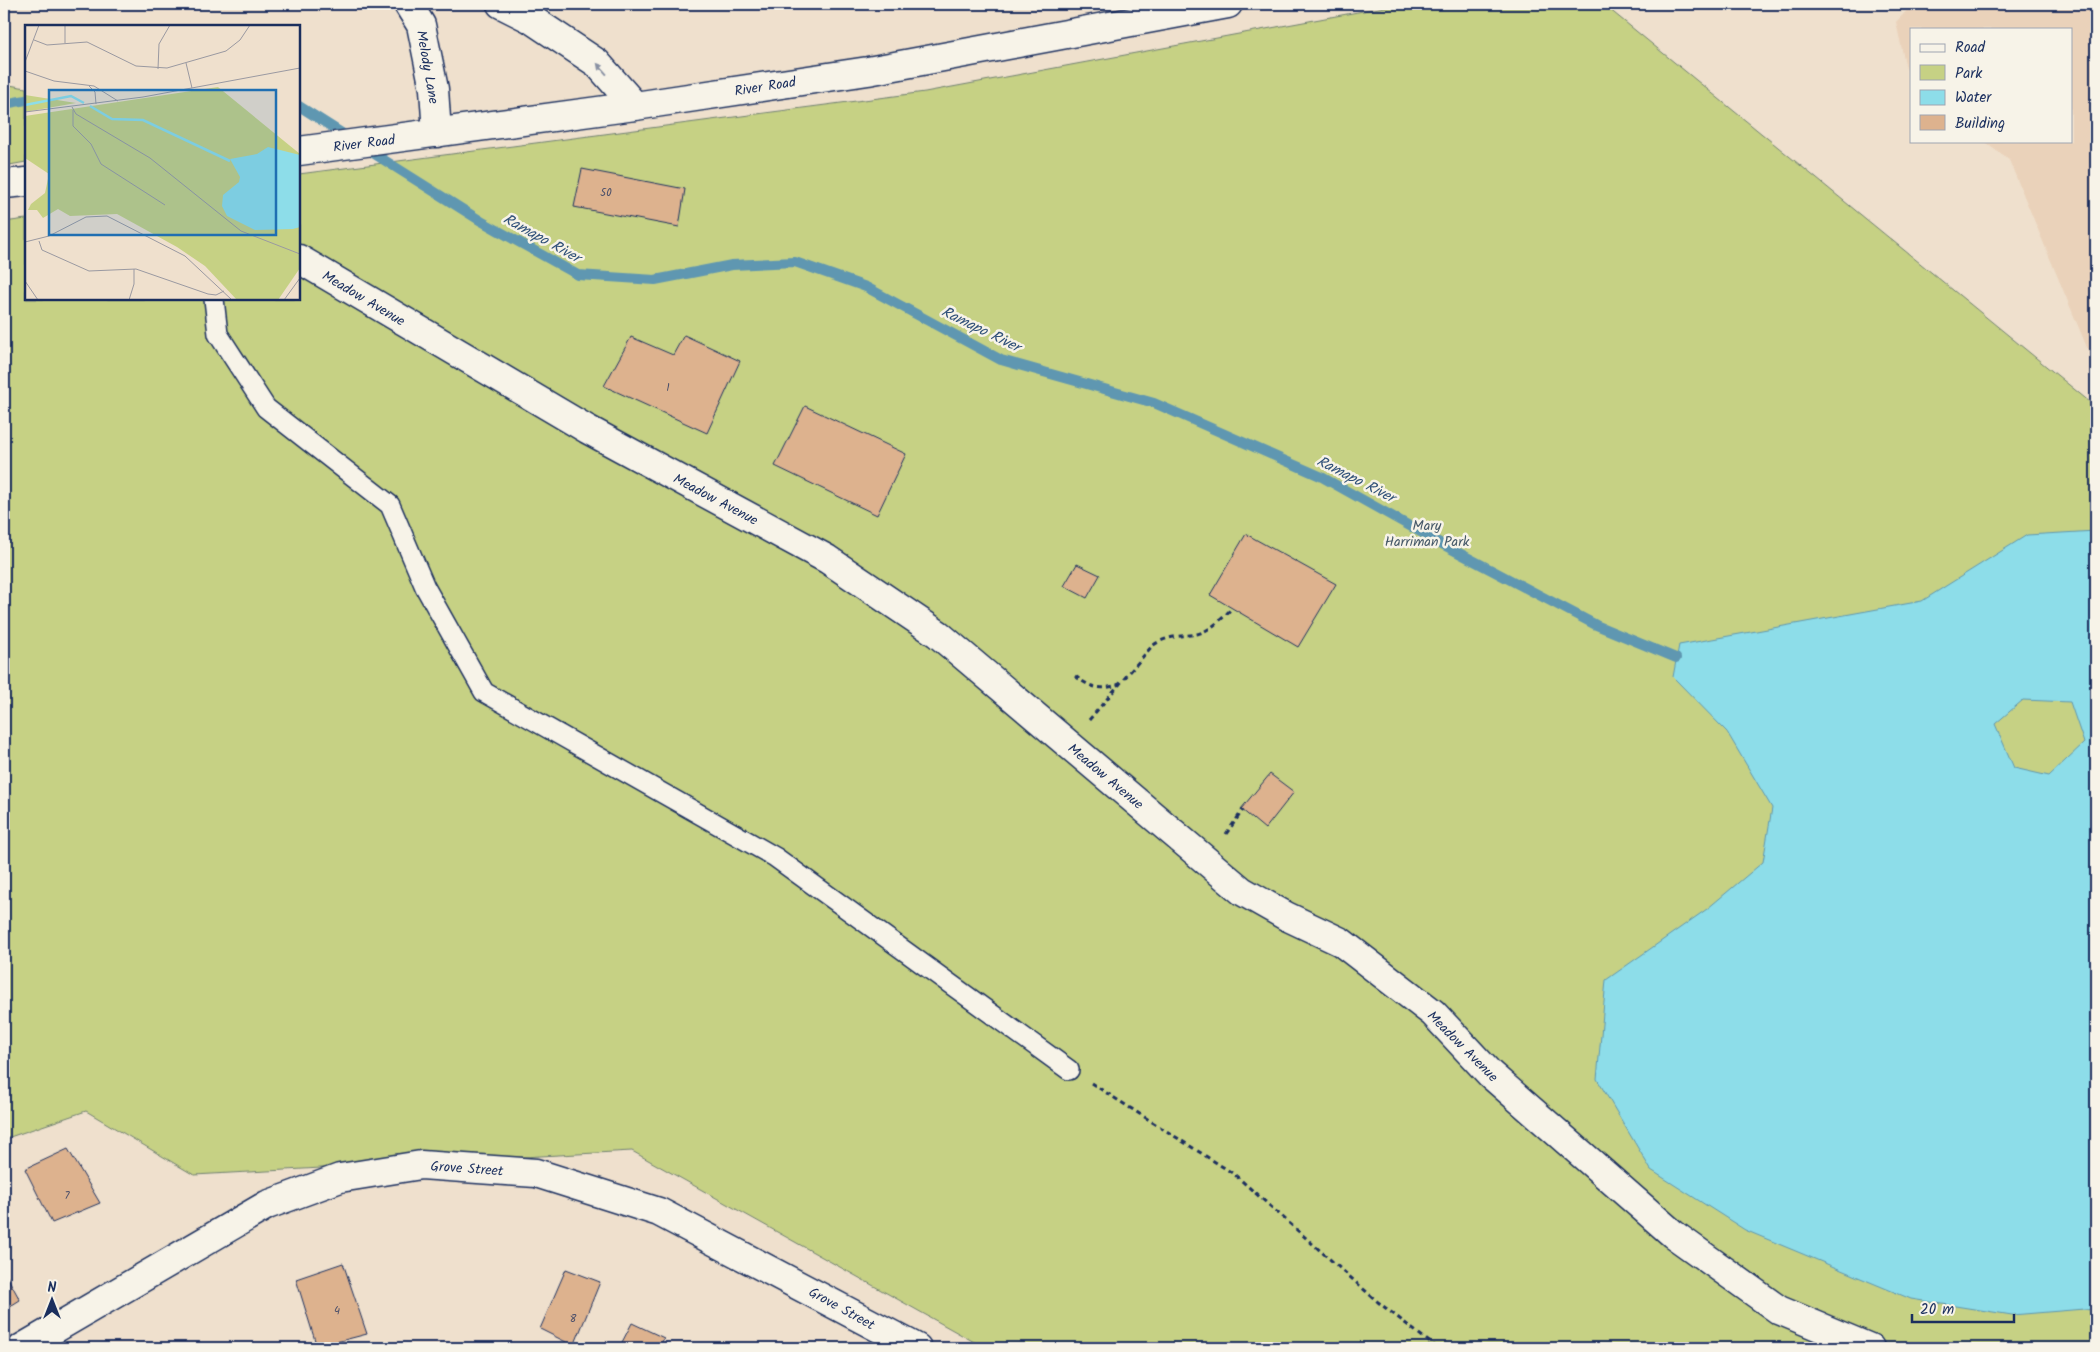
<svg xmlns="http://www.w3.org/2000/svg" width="2100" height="1352" font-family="Kalam,sans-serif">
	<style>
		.built { fill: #ead2ba }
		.green { fill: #c6d184; stroke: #708071 }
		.water { fill: #8ddde9; stroke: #5f97b1; fill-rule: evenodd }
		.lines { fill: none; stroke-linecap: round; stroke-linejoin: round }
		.stream { stroke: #5f97b1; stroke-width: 10 }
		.building { fill: #ddb28e; stroke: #1b2f5e }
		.lane-casing { stroke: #1b2f5e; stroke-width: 22 }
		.street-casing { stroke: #1b2f5e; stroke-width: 31 }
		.secondary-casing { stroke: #1b2f5e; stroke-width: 31 }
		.path { stroke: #1b2f5e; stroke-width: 3; stroke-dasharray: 5 4; stroke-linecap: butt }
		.lane { stroke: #f7f3e8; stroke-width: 19 }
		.street { stroke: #f7f3e8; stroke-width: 28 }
		.secondary { stroke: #f7f3e8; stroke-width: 28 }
		.oneway { fill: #8991a3 }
		.labels { text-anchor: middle; stroke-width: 5; stroke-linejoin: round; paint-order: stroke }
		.number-label { font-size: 11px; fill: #4c506a }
		.street-label { font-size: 14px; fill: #1b2f5e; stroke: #f7f3e8 }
		.park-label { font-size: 14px; fill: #465868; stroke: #f7f3e8 }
		.water-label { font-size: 15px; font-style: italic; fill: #32527a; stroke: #f7f3e8 }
		.inset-river { fill: none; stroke: #8ddde9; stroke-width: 2.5 }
		.inset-road { fill: none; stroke: #9a99a1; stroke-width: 1 }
		.view { fill: #1f6fb2; fill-opacity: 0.15; stroke: #1f6fb2; stroke-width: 2.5 }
		.inset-edge { fill: none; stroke: #1b2f5e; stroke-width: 2.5 }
	</style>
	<rect width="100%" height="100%" fill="#efe0cd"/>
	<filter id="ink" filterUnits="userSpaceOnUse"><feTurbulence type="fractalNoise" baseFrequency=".02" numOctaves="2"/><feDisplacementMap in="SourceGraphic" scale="10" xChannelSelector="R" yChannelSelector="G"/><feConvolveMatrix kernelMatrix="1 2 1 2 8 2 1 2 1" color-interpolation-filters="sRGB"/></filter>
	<g filter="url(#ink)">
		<!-- built -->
		<polygon class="built" points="1913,4 2096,4 2096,369 2009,160 1983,141 2071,141 2071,29 1911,29 1911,74 1906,68 1896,22"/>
		<!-- green -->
		<g class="green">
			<polygon points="1401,4 1603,4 2096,407 2096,1348 985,1348 632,1151 194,1175 86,1111 4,1139 4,222 26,219 26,299 299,299 299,174 925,92"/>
			<polygon points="4,84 26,88 26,162 4,166"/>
		</g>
		<!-- water -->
		<path class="water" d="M2096,531V1308L2012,1315L1911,1299L1745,1230L1651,1170L1597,1079L1606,980L1707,909L1763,862L1772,808L1727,732L1673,677L1679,645L1922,601L2027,535ZM2023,700L2070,702L2084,743L2049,776L2014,768L1995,724Z"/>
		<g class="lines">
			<!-- stream -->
			<g class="stream">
				<polyline points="4,104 26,100"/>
				<polyline points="299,106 351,139"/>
				<polyline points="365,148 481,221 578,275 655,280 732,265 795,262 866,287 1001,360 1154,403 1320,476 1442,544 1596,625 1676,658"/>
			</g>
		</g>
		<!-- building -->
		<g class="building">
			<polygon points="582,169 685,189 679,227 574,207"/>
			<polygon points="684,335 740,361 707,433 604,386 631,337 673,355"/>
			<polygon points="805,406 906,454 877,515 775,466"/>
			<polygon points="1246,534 1336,584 1298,647 1210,595"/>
			<polygon points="1077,564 1100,575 1087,598 1064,586"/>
			<polygon points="1270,774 1294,792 1265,829 1241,809"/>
			<polygon points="68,1149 100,1203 52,1223 25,1169"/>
			<polygon points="343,1263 367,1334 317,1347 296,1279"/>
			<polygon points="566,1269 600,1282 574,1346 540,1329"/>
			<polygon points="4,1271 20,1300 4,1310"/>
			<polygon points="632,1323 664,1338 659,1348 619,1348"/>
		</g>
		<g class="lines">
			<!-- lane casing -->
			<g class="lane-casing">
				<polyline id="lane" points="214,299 218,334 266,408 390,505 425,587 484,692 775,857 1069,1070"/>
			</g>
			<!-- street casing -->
			<g class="street-casing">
				<g id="street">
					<polyline points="299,259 587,429 827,559 938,634 1242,891 1286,916 1341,942 1433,1013 1490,1074 1673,1234 1779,1310 1870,1348"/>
					<polyline points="22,1348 267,1205 340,1178 421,1165 536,1173 659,1212 917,1348"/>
				</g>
			</g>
			<!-- secondary casing -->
			<g class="secondary-casing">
				<g id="secondary">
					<polyline points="408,4 421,25 434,89 437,133"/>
					<polyline points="501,4 531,19 597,63 635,106"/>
					<polyline points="299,151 635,106 868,71 1228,4"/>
					<polyline points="4,184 26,182"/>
				</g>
			</g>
			<!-- path -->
			<g class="path">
				<path d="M1075,676C1091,688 1100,691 1120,684"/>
				<path d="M1089,720L1152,646C1167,635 1180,637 1197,634C1210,631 1223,618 1232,608"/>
				<polyline points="1226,834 1243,810"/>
				<polyline points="1091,1083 1234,1174 1378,1302 1437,1348"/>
			</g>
			<!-- lane -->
			<use href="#lane" class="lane"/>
			<!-- street -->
			<use href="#street" class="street"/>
			<!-- secondary -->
			<use href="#secondary" class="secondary"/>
		</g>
		<!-- one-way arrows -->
		<defs><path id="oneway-solid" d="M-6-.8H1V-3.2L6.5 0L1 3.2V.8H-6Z" transform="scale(1.25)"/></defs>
		<use class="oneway" href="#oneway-solid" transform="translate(602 69) rotate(-131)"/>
	</g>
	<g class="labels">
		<!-- number labels -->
		<g class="number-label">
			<text x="606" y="196">50</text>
			<text x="668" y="391">1</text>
			<text x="67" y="1199">7</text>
			<text x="337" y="1314">4</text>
			<text x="573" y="1322">8</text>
		</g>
		<!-- street labels -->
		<g class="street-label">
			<text transform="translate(428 67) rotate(80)" y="5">Melody Lane</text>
			<text transform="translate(765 86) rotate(-9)" y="5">River Road</text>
			<text transform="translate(364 143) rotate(-7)" y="5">River Road</text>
			<text transform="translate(364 298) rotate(31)" y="5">Meadow Avenue</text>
			<text transform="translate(716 499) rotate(28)" y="5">Meadow Avenue</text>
			<text transform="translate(1106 776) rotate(40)" y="5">Meadow Avenue</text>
			<text transform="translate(1463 1046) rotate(45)" y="5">Meadow Avenue</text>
			<text transform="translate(467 1168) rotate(4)" y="5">Grove Street</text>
			<text transform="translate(842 1308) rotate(29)" y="5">Grove Street</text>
		</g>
		<!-- park labels -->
		<g class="park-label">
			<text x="1427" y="530">Mary<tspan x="1427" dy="16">Harriman Park</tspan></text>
		</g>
		<!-- water labels -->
		<g class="water-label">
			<text transform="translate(542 238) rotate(29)" y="5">Ramapo River</text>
			<text transform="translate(981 329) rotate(26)" y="5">Ramapo River</text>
			<text transform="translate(1356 479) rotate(27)" y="5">Ramapo River</text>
		</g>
	</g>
	<!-- overview -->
	<g transform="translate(25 25)">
		<rect width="275" height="275" fill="#efe0cd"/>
		<path d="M193,62L275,129V243L253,275H212L180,241L152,222L92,189L45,191L33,184L18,193L12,185H3L6,179L20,168L24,149L0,133V91ZM0,70L51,78L0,87Z" fill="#c6d184"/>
		<path d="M243,122L275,130V202L268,204L230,205L202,191L197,181L198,170L214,157L215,152L205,134L232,129Z" fill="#8ddde9"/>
		<path class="inset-river" d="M0,80L46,71L59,78M65,81L87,94L118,95L205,136"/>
		<path class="inset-road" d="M40,0V18M9,15L22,20L62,17L111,41L142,43L201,26L215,15L225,0M0,37L14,0M161,38L167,63M133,44L134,19L145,0M0,46L29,56L69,61L93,76M64,61L70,67L71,79M47,82L51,89L125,133L216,206L275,229M48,85V101L66,119L76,139L140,180M0,87L118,72L275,43M14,216L17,225L64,246L111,244L183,269L191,270L199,266M0,217L24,211L61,192L82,191L160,231L207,275M0,256L13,275M104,275L109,259V244M259,275L275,253"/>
		<path class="view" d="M24,65H251V210H24Z"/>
		<rect width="275" height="275" class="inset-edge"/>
	</g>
	<!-- margin -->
	<rect width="2100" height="1352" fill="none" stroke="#f7f3e8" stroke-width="20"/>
	<rect x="10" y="10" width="2080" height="1332" fill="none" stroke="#1b2f5e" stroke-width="2" filter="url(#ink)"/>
	<!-- legend -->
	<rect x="1910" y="28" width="162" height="115" fill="#f7f3e8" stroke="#9fa5b1"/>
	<rect x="1920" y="44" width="25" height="8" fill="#f7f3e8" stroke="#9fa5b1"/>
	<text x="1955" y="52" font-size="15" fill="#1b2f5e">Road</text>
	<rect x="1920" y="65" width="25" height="15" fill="#c6d184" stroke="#9fa5b1"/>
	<text x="1955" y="78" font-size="15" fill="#1b2f5e">Park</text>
	<rect x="1920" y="90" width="25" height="15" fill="#8ddde9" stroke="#9fa5b1"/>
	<text x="1955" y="102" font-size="15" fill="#1b2f5e">Water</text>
	<rect x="1920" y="115" width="25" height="15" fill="#ddb28e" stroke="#9fa5b1"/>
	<text x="1955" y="128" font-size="15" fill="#1b2f5e">Building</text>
	<!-- north arrow -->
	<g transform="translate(52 1300)" stroke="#f7f3e8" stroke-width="4" paint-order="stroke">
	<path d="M0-4L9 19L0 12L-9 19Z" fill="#1b2f5e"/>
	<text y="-8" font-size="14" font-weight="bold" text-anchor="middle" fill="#1b2f5e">N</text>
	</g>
	<!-- scale -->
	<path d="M1912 1314v8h102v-8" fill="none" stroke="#1b2f5e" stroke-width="2.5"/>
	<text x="1920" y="1314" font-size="15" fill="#1b2f5e" stroke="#f7f3e8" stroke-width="4" paint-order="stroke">20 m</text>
</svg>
